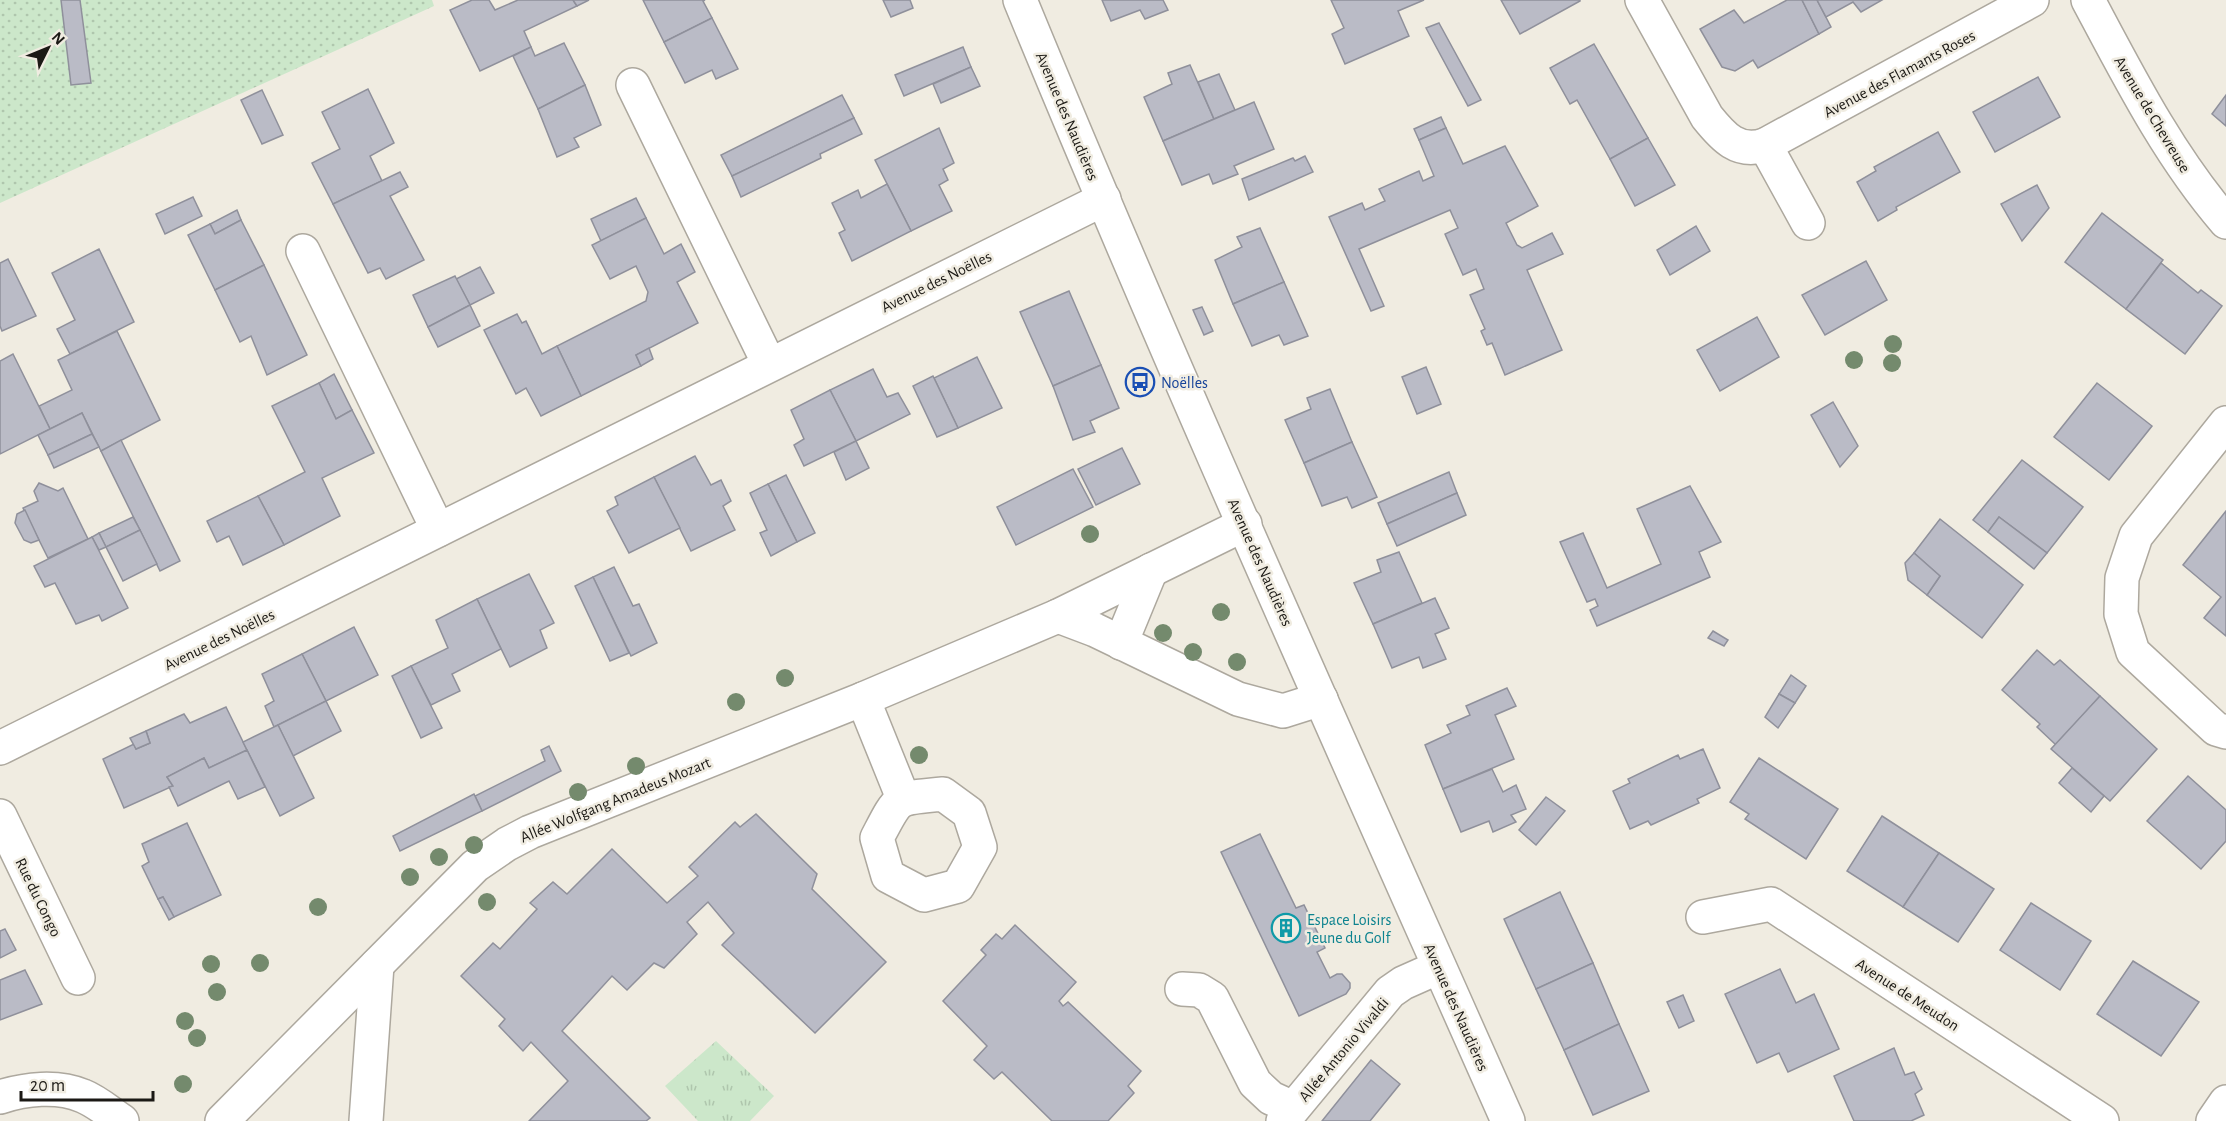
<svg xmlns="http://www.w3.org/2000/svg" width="2226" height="1121" font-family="'Alegreya Sans',sans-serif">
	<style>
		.grass { fill: url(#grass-dots) }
		.park { fill: url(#park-tufts) }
		.building { fill: #babbc6; stroke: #8f909b; stroke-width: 1.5 }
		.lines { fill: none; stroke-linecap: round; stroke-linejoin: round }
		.minor-casing { stroke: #ada89e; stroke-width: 36 }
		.minor { stroke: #fff; stroke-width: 33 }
		.tree { fill: #748a6d }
		.labels { text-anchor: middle; stroke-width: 5; stroke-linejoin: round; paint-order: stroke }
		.street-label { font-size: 16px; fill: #1b1915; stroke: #f0ece1 }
		.transit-label { font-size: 16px; fill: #164399; stroke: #f0ece1; text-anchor: start }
		.culture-label { font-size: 16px; fill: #0d838f; stroke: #f0ece1; text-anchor: start }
	</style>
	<defs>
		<pattern id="grass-dots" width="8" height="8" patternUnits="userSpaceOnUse" patternTransform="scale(1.5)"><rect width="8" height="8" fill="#cce7ca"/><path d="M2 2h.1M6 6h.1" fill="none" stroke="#afc6ad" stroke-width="1.8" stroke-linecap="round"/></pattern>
		<pattern id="park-tufts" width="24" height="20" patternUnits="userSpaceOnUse" patternTransform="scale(1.5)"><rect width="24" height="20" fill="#cce7ca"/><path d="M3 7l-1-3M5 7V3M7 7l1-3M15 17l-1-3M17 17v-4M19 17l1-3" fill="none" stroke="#afc6ad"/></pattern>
	</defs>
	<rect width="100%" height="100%" fill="#f0ece1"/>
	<!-- grass -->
	<polygon class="grass" points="0,0 432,0 434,6 0,203"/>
	<!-- park -->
	<polygon class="park" points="716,1041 774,1096 750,1121 698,1121 665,1086"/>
	<!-- building -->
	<g class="building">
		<polygon points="61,0 80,0 91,83 71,85"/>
		<polygon points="472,0 489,0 495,10 518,0 573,0 577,6 524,31 531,47 480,71 450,10"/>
		<polygon points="573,0 589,0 577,6"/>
		<polygon points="643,0 705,0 703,1 712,18 664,42"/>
		<polygon points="883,0 910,0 913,8 891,17"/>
		<polygon points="1102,0 1163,0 1168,10 1145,19 1140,10 1111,21"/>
		<polygon points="1331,0 1424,0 1398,11 1409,36 1345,64 1332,34 1344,28"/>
		<polygon points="1501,0 1580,0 1580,1 1520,34"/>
		<polygon points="1787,0 1802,0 1819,34 1758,68 1753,60 1735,71 1722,67 1700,29 1734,10 1744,23"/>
		<polygon points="1802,0 1817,0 1831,27 1819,34"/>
		<polygon points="1817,0 1882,0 1861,12 1853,2 1826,17"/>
		<polygon points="712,18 738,69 716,79 712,70 685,83 664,42"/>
		<polygon points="1439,23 1481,100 1468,106 1426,28"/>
		<polygon points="564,43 585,85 538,109 513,56 531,47 535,56"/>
		<polygon points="1594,44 1648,138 1610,159 1577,100 1570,104 1550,68"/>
		<polygon points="963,47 971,67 904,96 895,75"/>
		<polygon points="1190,65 1214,119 1163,141 1144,97 1172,84 1168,73"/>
		<polygon points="971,67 980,86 941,103 933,84"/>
		<polygon points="1219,74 1235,110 1214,119 1198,82"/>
		<polygon points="2038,77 2060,117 1995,152 1973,112"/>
		<polygon points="585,85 601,125 574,138 579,147 557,157 538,109"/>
		<polygon points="368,89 394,143 370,156 382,181 333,204 312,163 340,149 322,112"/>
		<polygon points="262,90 283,135 262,144 241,100"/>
		<polygon points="842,95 854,118 732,176 721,155"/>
		<polygon points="2226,95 2226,126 2212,114"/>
		<polygon points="1254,102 1274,149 1234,166 1238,174 1213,184 1209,174 1182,185 1163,141"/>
		<polygon points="1441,117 1446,128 1419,140 1414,129"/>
		<polygon points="854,118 862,134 820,154 821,158 741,197 732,176"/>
		<polygon points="939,128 954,163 943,169 948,180 939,185 952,211 911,231 875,160"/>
		<polygon points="1446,128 1463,164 1505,146 1538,206 1506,223 1517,245 1522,248 1552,233 1563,254 1527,270 1562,350 1505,375 1492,343 1487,345 1481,331 1485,329 1470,295 1484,289 1476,269 1463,275 1445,234 1458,228 1450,210 1359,249 1384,306 1371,311 1329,217 1362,203 1365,210 1385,201 1379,189 1419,171 1423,181 1434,176 1419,140"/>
		<polygon points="1938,132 1960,172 1896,207 1897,210 1878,221 1857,182 1876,171 1874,167"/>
		<polygon points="1648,138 1675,185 1635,206 1610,159"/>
		<polygon points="1305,156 1313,172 1249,200 1242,179 1293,158 1295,161"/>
		<polygon points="400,172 408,187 390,196 424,260 386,279 380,268 368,273 333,204"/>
		<polygon points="887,184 911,231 852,261 839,233 845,230 832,203 858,190 861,198"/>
		<polygon points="2037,185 2049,208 2022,241 2001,204"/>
		<polygon points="193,197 202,216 165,234 156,214"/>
		<polygon points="636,198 646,218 601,241 591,219"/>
		<polygon points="237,210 241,220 215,234 210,224"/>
		<polygon points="2102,213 2163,260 2126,309 2065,262"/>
		<polygon points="646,218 664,254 681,244 695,272 677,282 698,323 636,355 641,366 581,396 557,346 646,301 648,292 636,266 610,279 592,245"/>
		<polygon points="241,220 264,265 215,290 188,235 210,224 215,234"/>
		<polygon points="1696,226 1710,251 1670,275 1657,250"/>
		<polygon points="1260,228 1284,282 1233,304 1215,260 1242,247 1237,237"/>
		<polygon points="99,249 134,322 70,354 57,329 75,320 52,273"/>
		<polygon points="8,259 36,316 2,331 0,326 0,263"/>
		<polygon points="1866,261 1887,300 1825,335 1802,295"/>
		<polygon points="2161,263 2198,293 2201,290 2222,306 2185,354 2126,309"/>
		<polygon points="264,265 307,355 267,375 251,336 240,342 215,290"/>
		<polygon points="480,267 494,293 470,305 456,279"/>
		<polygon points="455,276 470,305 428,327 413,295"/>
		<polygon points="1284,282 1308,336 1284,345 1279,335 1252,346 1233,304"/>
		<polygon points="1069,291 1101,365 1053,386 1020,312"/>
		<polygon points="470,305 480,326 438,347 428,327"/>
		<polygon points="1202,307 1213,331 1204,335 1193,310"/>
		<polygon points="517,314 522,323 526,321 542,354 557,346 581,396 541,416 526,388 516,394 484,330"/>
		<polygon points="1757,317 1779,357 1720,391 1697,350"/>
		<polygon points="117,331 160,420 101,451 82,413 50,429 39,406 72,390 58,360"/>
		<polygon points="649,348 653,359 641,366 636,355"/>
		<polygon points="13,354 50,429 0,454 0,361"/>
		<polygon points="977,357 1002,408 958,428 934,378"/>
		<polygon points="1101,365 1119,408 1090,421 1095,432 1073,440 1053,386"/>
		<polygon points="1426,367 1441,404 1417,414 1402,377"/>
		<polygon points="873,369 887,397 898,393 910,414 856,441 830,390"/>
		<polygon points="334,374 352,410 336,419 319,383"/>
		<polygon points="933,376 958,428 937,437 913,386"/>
		<polygon points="319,383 336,419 352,410 374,453 322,478 340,516 284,545 258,496 305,472 272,406"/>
		<polygon points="2097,383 2152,426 2109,480 2054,437"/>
		<polygon points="1330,389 1352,442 1304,463 1285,420 1311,409 1307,398"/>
		<polygon points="830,390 856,441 804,466 794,445 804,439 791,410"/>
		<polygon points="1833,402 1858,446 1840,467 1811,415"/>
		<polygon points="82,413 92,434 48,455 38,435"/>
		<polygon points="92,434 99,447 54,468 48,455"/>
		<polygon points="121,440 180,561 160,571 101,451"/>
		<polygon points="856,441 869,468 846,480 834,452"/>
		<polygon points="1352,442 1377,497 1352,508 1347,497 1322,506 1304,463"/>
		<polygon points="1122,448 1140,484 1096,505 1078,469"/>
		<polygon points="695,456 711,485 721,480 731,501 723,506 735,530 691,551 654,477"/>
		<polygon points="2022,460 2083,507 2047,553 1999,517 1988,532 1973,520"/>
		<polygon points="1073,469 1093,507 1016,545 997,507"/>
		<polygon points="1449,472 1457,493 1387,524 1378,503"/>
		<polygon points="786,475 815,533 797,542 768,484"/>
		<polygon points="654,477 680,528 629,553 607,511 618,505 615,497"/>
		<polygon points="39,483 58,491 63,488 88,539 48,558 23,508 38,501 34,491"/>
		<polygon points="768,484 797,542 771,556 760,533 767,530 750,493"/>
		<polygon points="1690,486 1721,542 1699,552 1710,577 1597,626 1590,610 1598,606 1595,599 1587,602 1560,542 1583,533 1607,588 1661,564 1637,509"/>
		<polygon points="1457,493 1466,515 1397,546 1387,524"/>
		<polygon points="258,496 284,545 243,565 229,536 217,542 207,521"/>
		<polygon points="25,510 39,540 31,543 24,540 15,523 17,514"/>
		<polygon points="2226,511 2226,636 2204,618 2221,597 2183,565"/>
		<polygon points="133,517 140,530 106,547 99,533"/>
		<polygon points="1999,517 2047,553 2034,569 1988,532"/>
		<polygon points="1940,519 2023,585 1982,638 1927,595 1940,576 1914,553"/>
		<polygon points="140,530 157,564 123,581 106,547"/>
		<polygon points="99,533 106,547 99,550 92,537"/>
		<polygon points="92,537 128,608 102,621 99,615 76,624 55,583 45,587 34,566"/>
		<polygon points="1399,552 1422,603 1373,624 1354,583 1381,572 1377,560"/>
		<polygon points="1914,553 1940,576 1927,595 1908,580 1905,563"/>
		<polygon points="614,567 633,606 639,604 657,643 631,656 593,577"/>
		<polygon points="529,574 554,623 540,630 547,648 510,667 477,599"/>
		<polygon points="593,577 629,653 610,661 575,586"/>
		<polygon points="1435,598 1449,628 1435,634 1446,659 1423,668 1419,657 1392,668 1373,624"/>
		<polygon points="477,599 501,649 452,674 460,691 431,705 411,666 448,648 436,620"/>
		<polygon points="354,627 378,675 326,701 302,654"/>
		<polygon points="1713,631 1728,640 1724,646 1708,638"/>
		<polygon points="2037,650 2054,665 2060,660 2100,696 2056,745 2037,727 2040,724 2002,690"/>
		<polygon points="302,654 326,701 274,727 265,706 274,701 262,674"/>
		<polygon points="411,666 442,728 421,738 392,676"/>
		<polygon points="1791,675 1806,686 1795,703 1779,694"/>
		<polygon points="1507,688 1516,706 1495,715 1514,759 1443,789 1425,745 1451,733 1447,725 1470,715 1466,706"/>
		<polygon points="1779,694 1795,703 1778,728 1765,717"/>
		<polygon points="2100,696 2157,749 2110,801 2051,749"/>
		<polygon points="326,701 341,731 293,756 278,725"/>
		<polygon points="226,707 247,750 209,768 204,758 167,777 173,786 124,808 103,759 134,744 136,749 150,743 146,731 184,714 190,723"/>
		<polygon points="278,725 314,798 280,816 243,742"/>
		<polygon points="146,731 150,743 136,749 130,738"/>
		<polygon points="549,746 561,771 482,811 475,796 545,761 541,750"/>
		<polygon points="1703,749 1720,788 1697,799 1699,803 1651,825 1648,821 1630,829 1613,791 1630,783 1628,779 1678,755 1680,759"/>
		<polygon points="247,750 265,787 238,799 229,781 178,806 169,787 173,786 167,777 204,758 209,768"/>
		<polygon points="1759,758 1838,809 1806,859 1745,819 1749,814 1730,802"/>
		<polygon points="2072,768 2104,796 2091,812 2059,783"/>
		<polygon points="1492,769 1503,792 1516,785 1526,809 1511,815 1516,822 1493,832 1489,821 1461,832 1443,789"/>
		<polygon points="2188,776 2226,810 2226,841 2201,869 2147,821"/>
		<polygon points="474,794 482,811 400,851 393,836"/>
		<polygon points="1546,797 1565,811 1536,845 1519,830"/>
		<polygon points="756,814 817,874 812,889 886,962 815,1033 722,945 734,933 708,902 687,922 697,934 664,968 654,963 627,990 612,976 562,1031 650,1118 646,1121 529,1121 568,1081 531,1042 523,1051 499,1026 505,1019 461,976 493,943 500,949 537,909 530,903 553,882 567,894 612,849 667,903 698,876 689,867 735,822 740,827"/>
		<polygon points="1882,816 1939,853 1903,907 1847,871"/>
		<polygon points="187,823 221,895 174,917 163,897 158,899 142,866 149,862 142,844"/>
		<polygon points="1260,834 1296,908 1304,905 1325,948 1317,952 1330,978 1337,974 1342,974 1350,983 1350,988 1346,994 1299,1016 1221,852"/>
		<polygon points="1939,853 1994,889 1958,942 1903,907"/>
		<polygon points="1560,892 1593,963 1536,989 1504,919"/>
		<polygon points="163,897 174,917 169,920 158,899"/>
		<polygon points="2031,903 2091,941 2060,990 2000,950"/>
		<polygon points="1015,925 1076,982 1059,1001 1063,1006 1068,1002 1141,1071 1128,1086 1134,1093 1108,1121 1052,1121 1002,1072 994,1079 974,1060 987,1046 943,1001 986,955 981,950 996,934 1002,939"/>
		<polygon points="5,929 16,950 0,958 0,931"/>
		<polygon points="2133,961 2199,1002 2161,1056 2097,1014"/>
		<polygon points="1593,963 1619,1024 1564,1050 1536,989"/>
		<polygon points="1780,969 1796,1003 1814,994 1839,1049 1788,1072 1779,1053 1757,1063 1725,994"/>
		<polygon points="25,970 42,1004 0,1020 0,980"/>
		<polygon points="1683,995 1694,1021 1679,1028 1667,1002"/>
		<polygon points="1619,1024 1649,1091 1593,1115 1564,1050"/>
		<polygon points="1894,1048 1905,1075 1914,1072 1922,1089 1915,1094 1924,1115 1911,1121 1854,1121 1834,1076"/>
		<polygon points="1371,1060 1400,1084 1370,1121 1322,1121"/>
	</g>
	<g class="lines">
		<!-- minor casing -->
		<g class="minor-casing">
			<g id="minor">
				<path d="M1020,0C1175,377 1343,749 1508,1121"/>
				<path d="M1642,0L1707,117C1723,137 1738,154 1765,145L2032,0"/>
				<path d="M2088,0C2129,77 2169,156 2226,222"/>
				<polyline points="633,85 769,364"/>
				<polyline points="1765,145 1808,223"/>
				<polyline points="303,251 438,530"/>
				<polyline points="2226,423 2136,536 2122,578 2121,614 2133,652 2216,729 2226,732"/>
				<polyline points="1058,616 1095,630 1238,699 1283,711 1321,699"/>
				<polyline points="1121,643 1151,570"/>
				<polyline points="863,699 903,798"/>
				<polyline points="0,748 1104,199"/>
				<path d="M943,794L969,813L980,847L958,886L924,895L888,876L877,838C900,794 895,799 943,794Z"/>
				<polyline points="0,816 78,978"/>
				<polyline points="1703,917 1771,904 2102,1121"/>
				<polyline points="1182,989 1199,990 1212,998 1255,1083 1271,1098 1293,1108"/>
				<path d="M0,1097C25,1089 57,1085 83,1096C96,1101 110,1113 122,1121"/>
				<polyline points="222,1121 475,866 507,844 530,832 863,699 1058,616 1245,524"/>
				<polyline points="366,1121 377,965"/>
				<polyline points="1283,1121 1390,992 1403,983 1439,967"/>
				<polyline points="2213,1121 2226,1102"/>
			</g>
		</g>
		<!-- minor -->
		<use href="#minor" class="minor"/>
	</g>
	<!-- trees -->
	<g class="tree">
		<circle cx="1893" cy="344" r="9"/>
		<circle cx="1854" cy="360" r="9"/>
		<circle cx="1892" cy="363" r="9"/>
		<circle cx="1090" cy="534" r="9"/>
		<circle cx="1221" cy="612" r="9"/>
		<circle cx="1163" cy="633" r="9"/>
		<circle cx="1193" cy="652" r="9"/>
		<circle cx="1237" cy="662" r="9"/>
		<circle cx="785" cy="678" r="9"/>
		<circle cx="736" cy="702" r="9"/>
		<circle cx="919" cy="755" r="9"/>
		<circle cx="636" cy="766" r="9"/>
		<circle cx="578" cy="792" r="9"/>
		<circle cx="474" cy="845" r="9"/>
		<circle cx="439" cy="857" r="9"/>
		<circle cx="410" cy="877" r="9"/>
		<circle cx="487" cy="902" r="9"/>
		<circle cx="318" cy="907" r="9"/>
		<circle cx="260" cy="963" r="9"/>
		<circle cx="211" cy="964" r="9"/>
		<circle cx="217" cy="992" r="9"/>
		<circle cx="185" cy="1021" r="9"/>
		<circle cx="197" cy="1038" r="9"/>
		<circle cx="183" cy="1084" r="9"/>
	</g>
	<!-- icons -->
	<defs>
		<g id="bus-ring" transform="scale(1.5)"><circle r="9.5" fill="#f0ece1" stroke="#1a4fb4" stroke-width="1.5"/><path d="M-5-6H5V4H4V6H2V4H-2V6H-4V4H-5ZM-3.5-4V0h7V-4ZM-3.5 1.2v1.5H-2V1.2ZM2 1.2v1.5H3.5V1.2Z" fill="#1a4fb4"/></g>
		<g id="building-ring" transform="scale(1.5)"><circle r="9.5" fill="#f0ece1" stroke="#0f9aa8" stroke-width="1.5"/><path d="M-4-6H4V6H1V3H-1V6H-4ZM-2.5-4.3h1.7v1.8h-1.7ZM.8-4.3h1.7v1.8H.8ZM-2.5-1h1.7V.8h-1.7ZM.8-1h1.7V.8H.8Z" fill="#0f9aa8"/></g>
	</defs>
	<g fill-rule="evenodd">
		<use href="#bus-ring" x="1140" y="382"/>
		<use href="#building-ring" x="1286" y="928"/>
	</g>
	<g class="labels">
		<!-- street labels -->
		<g class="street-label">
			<text transform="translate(1899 73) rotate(-28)" y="6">Avenue des Flamants Roses</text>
			<text transform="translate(2153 114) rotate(59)" y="6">Avenue de Chevreuse</text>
			<text transform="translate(1068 116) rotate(67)" y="6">Avenue des Naudières</text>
			<text transform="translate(936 281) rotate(-26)" y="6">Avenue des Noëlles</text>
			<text transform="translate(1261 562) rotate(66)" y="6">Avenue des Naudières</text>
			<text transform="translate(219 639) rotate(-26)" y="6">Avenue des Noëlles</text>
			<text transform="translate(615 799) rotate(-22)" y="6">Allée Wolfgang Amadeus Mozart</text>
			<text transform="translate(39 897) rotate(64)" y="6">Rue du Congo</text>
			<text transform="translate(1908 994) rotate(33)" y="6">Avenue de Meudon</text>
			<text transform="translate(1457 1007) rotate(66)" y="6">Avenue des Naudières</text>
			<text transform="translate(1343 1049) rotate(-50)" y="6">Allée Antonio Vivaldi</text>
		</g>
		<!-- transit labels -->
		<g class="transit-label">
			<text x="1161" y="388">Noëlles</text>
		</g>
		<!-- culture labels -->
		<g class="culture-label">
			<text x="1307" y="925">Espace Loisirs<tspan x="1307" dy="18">Jeune du Golf</tspan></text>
		</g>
	</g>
	<!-- north arrow -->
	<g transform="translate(48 48) rotate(47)" stroke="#f0ece1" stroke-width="4.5" paint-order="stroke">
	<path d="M0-4.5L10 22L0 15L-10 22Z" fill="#1b1915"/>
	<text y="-9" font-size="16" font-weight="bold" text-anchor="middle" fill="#1b1915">N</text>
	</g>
	<!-- scale -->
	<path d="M21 1091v9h132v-9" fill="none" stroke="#1b1915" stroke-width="3"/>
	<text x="30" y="1091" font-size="18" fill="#1b1915" stroke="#f0ece1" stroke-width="4.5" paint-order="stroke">20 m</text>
</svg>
